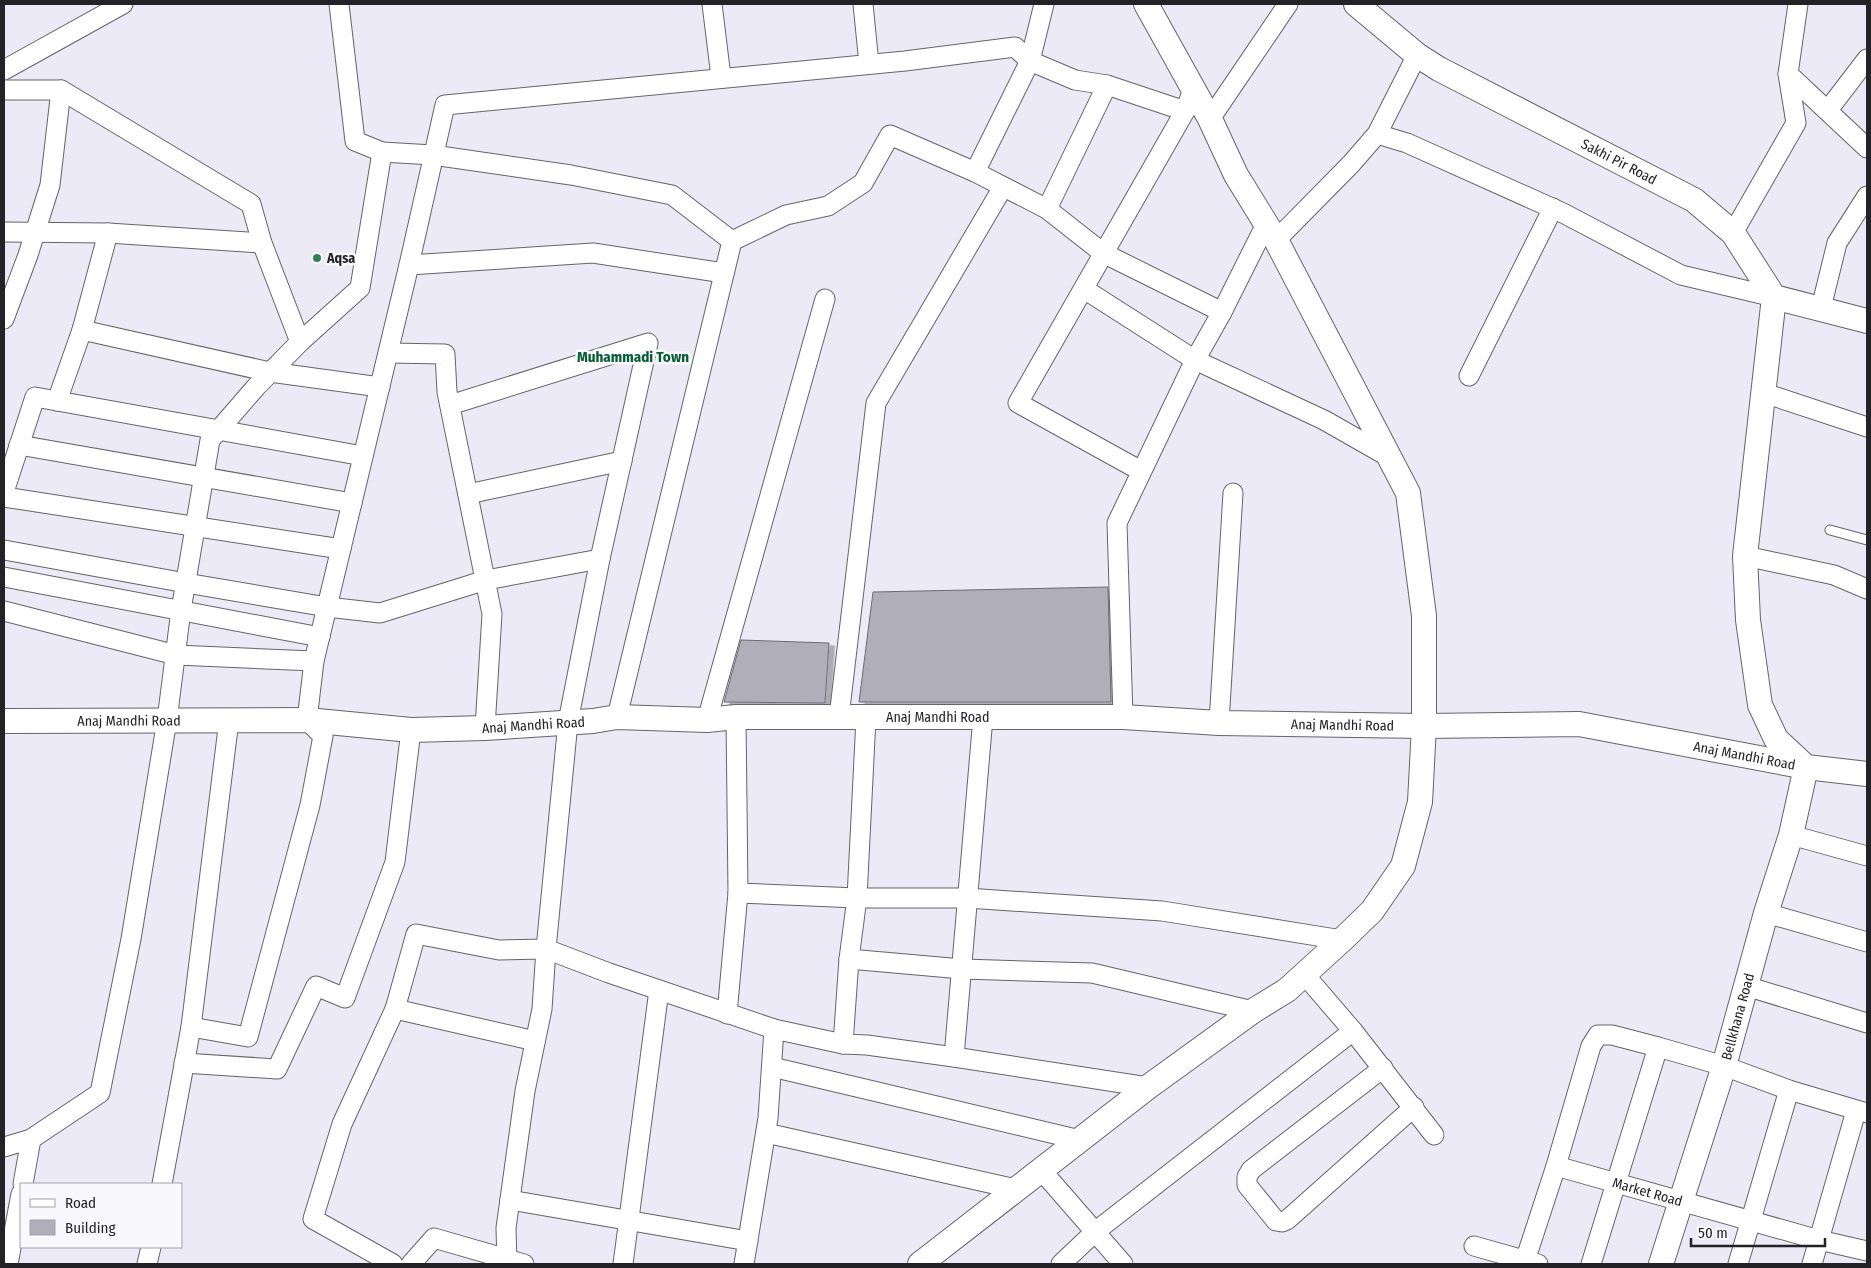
<svg xmlns="http://www.w3.org/2000/svg" width="1871" height="1268" font-family="'Fira Sans Condensed',sans-serif">
	<style>
		.building { fill: #b0aeb9; stroke: #6d6b75; filter: url(#shadow) }
		.lines { fill: none; stroke-linecap: round; stroke-linejoin: round }
		.service-casing { stroke: #65636d; stroke-width: 11 }
		.minor-casing { stroke: #65636d; stroke-width: 21 }
		.tertiary-casing { stroke: #65636d; stroke-width: 26 }
		.service { stroke: #fff; stroke-width: 9 }
		.minor { stroke: #fff; stroke-width: 19 }
		.tertiary { stroke: #fff; stroke-width: 24 }
		.poi-dot { fill: #2f8153; stroke: #f9f8fd; stroke-width: 2 }
		.labels { text-anchor: middle; stroke-width: 5; stroke-linejoin: round; paint-order: stroke }
		.street-label { font-size: 14px; fill: #232226; stroke: #f9f8fd }
		.poi-label { font-size: 14px; font-weight: bold; fill: #232226; stroke: #f9f8fd; text-anchor: start }
		.neighbourhood-label { font-size: 15px; font-weight: bold; fill: #065c33; stroke: #f9f8fd }
	</style>
	<defs>
		<filter id="shadow"><feDropShadow dx="5.5" dy="3" stdDeviation="0" flood-color="#0004"/></filter>
	</defs>
	<rect width="100%" height="100%" fill="#eceaf6"/>
	<!-- building -->
	<g class="building">
		<polygon points="1108,587 1111,702 859,702 873,592"/>
		<polygon points="741,640 829,643 825,703 724,702"/>
	</g>
	<g class="lines">
		<!-- service casing -->
		<g class="service-casing">
			<polyline id="service" points="1830,530 1867,540"/>
		</g>
		<!-- minor casing -->
		<g class="minor-casing">
			<g id="minor">
				<polyline points="339,4 355,141 382,152"/>
				<polyline points="712,4 721,77"/>
				<polyline points="863,4 869,64"/>
				<polyline points="4,70 123,4"/>
				<polyline points="1788,74 1867,148"/>
				<polyline points="4,90 61,90 251,204 262,243 300,342 256,387 210,440 181,610 167,720 131,939 100,1093 31,1139 4,1147"/>
				<polyline points="1828,110 1867,59"/>
				<polyline points="1210,119 1288,4"/>
				<polyline points="1377,134 1407,143 1563,213 1681,275 1774,297"/>
				<polyline points="975,172 1030,61 1044,4"/>
				<polyline points="1047,209 1107,85"/>
				<polyline points="4,232 108,233 262,243"/>
				<polyline points="1733,233 1796,123 1788,74 1798,4"/>
				<polyline points="1276,240 1351,164 1377,134 1417,55"/>
				<polyline points="732,241 786,215 828,206 863,183 890,135 975,172 1047,209 1103,253 1222,312"/>
				<polyline points="409,265 593,253 724,273"/>
				<polyline points="1084,289 1195,360 1324,420 1389,457"/>
				<polyline points="1821,308 1837,243 1867,196"/>
				<polyline points="4,319 28,255 50,185 61,90"/>
				<polyline points="82,330 108,233"/>
				<polyline points="300,342 360,288 382,152 433,155 571,175 672,195 732,241"/>
				<polyline points="388,353 445,354 447,392 492,614 485,728"/>
				<polyline points="1469,376 1553,208"/>
				<polyline points="1764,393 1867,427"/>
				<polyline points="57,401 82,330 270,372 380,387"/>
				<polyline points="450,405 648,343 600,559 568,722 546,949 609,973 774,1029"/>
				<polyline points="19,445 352,503"/>
				<polyline points="1141,471 1018,403 1185,111"/>
				<polyline points="4,492 35,397 363,456"/>
				<polyline points="468,494 622,461"/>
				<polyline points="4,497 341,549"/>
				<polyline points="4,550 186,583 327,607 380,613 486,580 600,559"/>
				<polyline points="1745,556 1834,575 1867,589"/>
				<polyline points="4,577 320,637"/>
				<polyline points="4,611 176,655 314,661"/>
				<polyline points="617,717 732,241"/>
				<polyline points="736,717 738,893"/>
				<polyline points="839,717 876,403 1003,187"/>
				<polyline points="1123,717 1117,523 1195,360 1222,312 1266,224"/>
				<polyline points="707,720 825,299"/>
				<polyline points="1219,723 1233,493"/>
				<polyline points="1791,835 1867,856"/>
				<polyline points="1766,913 1867,942"/>
				<polyline points="849,959 962,969 1092,973 1253,1011"/>
				<polyline points="1746,986 1867,1023"/>
				<polyline points="395,1009 416,934 499,950 546,949 542,1009 525,1091 506,1228 507,1264"/>
				<polyline points="727,1014 738,893 857,898 967,898 1162,911 1342,940"/>
				<polyline points="191,1027 229,720"/>
				<polyline points="1353,1031 1434,1135"/>
				<polyline points="843,1044 849,959 857,898 866,718"/>
				<polyline points="954,1057 983,717"/>
				<polyline points="184,1063 277,1069 316,986 345,998 395,862 411,730"/>
				<polyline points="772,1067 1080,1140"/>
				<polyline points="1383,1068 1251,1170 1247,1177 1247,1185 1276,1221 1282,1222 1287,1220 1414,1107"/>
				<polyline points="766,1133 1016,1189"/>
				<path id="s1" d="M1556,1166L1819,1240L1867,1251"/>
				<polyline points="1042,1171 1123,1264"/>
				<polyline points="23,1184 31,1139"/>
				<polyline points="162,1184 191,1027 248,1037 310,805 323,736 307,720 314,661 409,265 445,105 905,61 1015,47 1030,61 1075,80 1107,85 1185,111 1193,90"/>
				<polyline points="510,1200 748,1241"/>
				<polyline points="1474,1246 1538,1264"/>
				<polyline points="8,1264 21,1194"/>
				<polyline points="147,1264 151,1247"/>
				<polyline points="393,1264 313,1219 342,1124 395,1009 535,1041"/>
				<polyline points="411,1264 434,1238 524,1264"/>
				<polyline points="623,1264 659,990"/>
				<polyline points="744,1264 768,1118 774,1029 843,1044 867,1045 954,1057 1148,1087"/>
				<polyline points="1061,1264 1096,1231 1353,1031 1304,974"/>
				<polyline points="1524,1264 1556,1166 1591,1046 1598,1035 1612,1035 1658,1047 1724,1066 1789,1090 1867,1113"/>
				<polyline points="1591,1264 1658,1047"/>
				<polyline points="1738,1264 1789,1090"/>
				<polyline points="1812,1264 1856,1111"/>
			</g>
		</g>
		<!-- tertiary casing -->
		<g class="tertiary-casing">
			<g id="tertiary">
				<path id="s2" d="M1356,4L1417,55L1439,69L1694,200L1733,233L1774,297L1867,321"/>
				<path id="s3" d="M4,721L307,720L411,730L485,728L593,721L617,717L707,720L736,717H1123L1219,723L1424,726L1579,724L1806,767L1867,774"/>
				<polyline points="920,1264 1148,1087 1253,1011 1287,990 1342,940 1372,911 1403,866 1420,802 1424,726 1424,616 1408,493 1276,240 1236,175 1210,119 1146,4"/>
				<path id="s4" d="M1661,1264L1724,1066L1766,913L1791,835L1806,767L1776,739L1760,705L1748,620L1745,556L1774,297"/>
			</g>
		</g>
		<!-- service -->
		<use href="#service" class="service"/>
		<!-- minor -->
		<use href="#minor" class="minor"/>
		<!-- tertiary -->
		<use href="#tertiary" class="tertiary"/>
	</g>
	<!-- markers -->
	<circle class="poi-dot" cx="317" cy="258" r="5"/>
	<g class="labels">
		<!-- street labels -->
		<g class="street-label">
			<text dy="5" stroke="none"><textPath href="#s2" startOffset="308">Sakhi Pir Road</textPath></text>
			<text dy="5" stroke="none"><textPath href="#s3" startOffset="935">Anaj Mandhi Road</textPath></text>
			<text dy="5" stroke="none"><textPath href="#s3" startOffset="125">Anaj Mandhi Road</textPath></text>
			<text dy="5" stroke="none"><textPath href="#s3" startOffset="530">Anaj Mandhi Road</textPath></text>
			<text dy="5" stroke="none"><textPath href="#s3" startOffset="1340">Anaj Mandhi Road</textPath></text>
			<text dy="5" stroke="none"><textPath href="#s3" startOffset="1745">Anaj Mandhi Road</textPath></text>
			<text dy="5" stroke="none"><textPath href="#s4" startOffset="259">Bellkhana Road</textPath></text>
			<text dy="5" stroke="none"><textPath href="#s1" startOffset="95">Market Road</textPath></text>
		</g>
		<!-- poi labels -->
		<g class="poi-label">
			<text x="327" y="263">Aqsa</text>
		</g>
		<!-- neighbourhood labels -->
		<g class="neighbourhood-label">
			<text x="633" y="362">Muhammadi Town</text>
		</g>
	</g>
	<!-- border -->
	<rect width="1871" height="1268" fill="none" stroke="#232226" stroke-width="10"/>
	<!-- legend -->
	<rect x="20" y="1183" width="162" height="65" fill="#f9f8fd" stroke="#a3a2a7"/>
	<rect x="30" y="1199" width="25" height="8" fill="#ffffff" stroke="#a3a2a7"/>
	<text x="65" y="1208" font-size="15" fill="#232226">Road</text>
	<rect x="30" y="1220" width="25" height="15" fill="#b0aeb9" stroke="#a3a2a7"/>
	<text x="65" y="1233" font-size="15" fill="#232226">Building</text>
	<!-- scale -->
	<path d="M1691 1238v8h134v-8" fill="none" stroke="#232226" stroke-width="2.5"/>
	<text x="1698" y="1238" font-size="15" fill="#232226" stroke="#f9f8fd" stroke-width="4" paint-order="stroke">50 m</text>
</svg>
